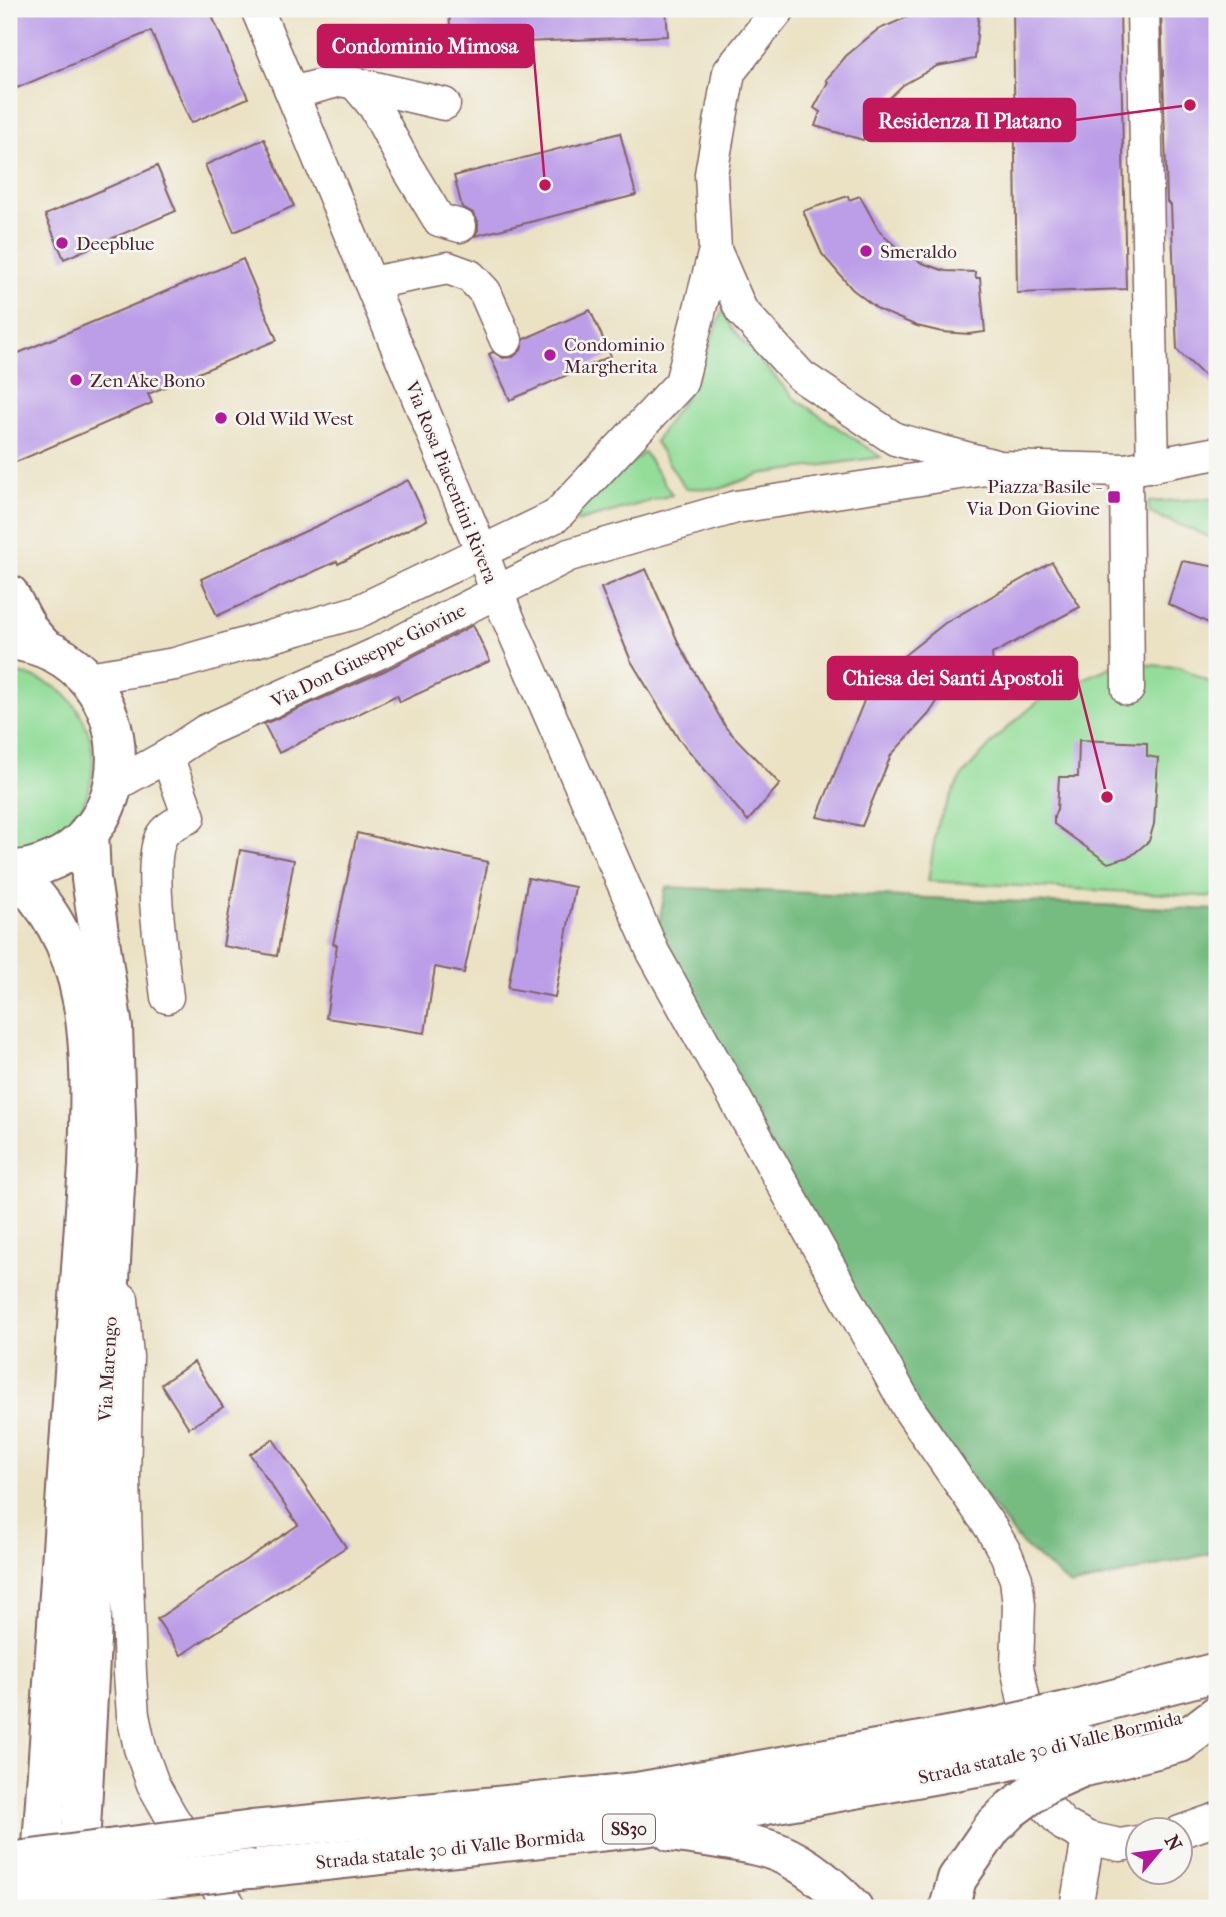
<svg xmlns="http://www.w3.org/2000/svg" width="1226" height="1917" font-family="'IM FELL French Canon',serif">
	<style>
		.green { fill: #93dd99; stroke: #6e7e62; stroke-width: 2 }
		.forest { fill: #76bc81; stroke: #606e56; stroke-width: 2 }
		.building { fill: #bc9ee8 }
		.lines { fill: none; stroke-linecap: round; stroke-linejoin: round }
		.minor-casing { stroke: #826361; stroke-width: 35 }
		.major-casing { stroke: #826361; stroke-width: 42 }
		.highway-casing { stroke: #826361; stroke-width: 42 }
		.minor { stroke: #fff; stroke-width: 32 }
		.major { stroke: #fff; stroke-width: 38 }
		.highway { stroke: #fff; stroke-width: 38 }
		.highway-bridge-casing { stroke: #826361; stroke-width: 42; stroke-linecap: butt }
		.highway-bridge { stroke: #fff; stroke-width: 38 }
		.poi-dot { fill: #b5179e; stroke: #f6f6f2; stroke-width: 2.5 }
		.labels { text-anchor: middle; stroke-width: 5; stroke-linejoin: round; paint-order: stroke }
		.shield { fill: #f6f6f2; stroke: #7e6067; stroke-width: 2 }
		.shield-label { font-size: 18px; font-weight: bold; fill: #4a1f2b }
		.poi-label { font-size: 19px; fill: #4a1f2b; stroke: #f6f6f2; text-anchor: start }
		.street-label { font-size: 19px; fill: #4a1f2b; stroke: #f6f6f2 }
		.leader { fill: none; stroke: #c2185b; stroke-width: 2.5 }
		.callout-dot { fill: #c2185b; stroke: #f6f6f2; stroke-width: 2.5 }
		.callout { fill: #c2185b; stroke: #c2185b; stroke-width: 2.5 }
		.callout-label { font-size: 21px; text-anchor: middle; font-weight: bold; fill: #fff }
	</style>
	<rect width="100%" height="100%" fill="#f6f6f2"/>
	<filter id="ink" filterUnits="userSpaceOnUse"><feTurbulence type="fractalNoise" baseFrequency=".0143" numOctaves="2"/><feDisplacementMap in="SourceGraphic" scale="14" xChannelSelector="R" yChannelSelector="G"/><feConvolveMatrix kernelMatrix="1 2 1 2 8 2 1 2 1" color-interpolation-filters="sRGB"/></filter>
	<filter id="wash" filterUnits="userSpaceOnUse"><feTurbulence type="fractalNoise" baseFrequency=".00686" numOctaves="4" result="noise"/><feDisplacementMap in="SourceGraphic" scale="28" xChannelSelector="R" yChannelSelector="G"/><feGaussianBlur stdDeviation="1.57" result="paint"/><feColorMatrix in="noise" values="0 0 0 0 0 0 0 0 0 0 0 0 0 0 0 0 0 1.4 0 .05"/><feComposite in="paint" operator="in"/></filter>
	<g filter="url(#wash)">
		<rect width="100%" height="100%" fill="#ebe2c4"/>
		<!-- green -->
		<g class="green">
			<polygon points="723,309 733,330 794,398 881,457 760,474 720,489 685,488 655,442 697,378"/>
			<polygon points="644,452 672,495 558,527"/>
			<polygon points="1217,498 1217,540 1150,513 1148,502"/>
			<polygon points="1120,663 1180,667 1217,686 1217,897 928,881 937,824 961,777 1000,734 1046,695"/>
			<path d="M9,671C28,675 48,680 63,693C111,735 99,821 40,847C31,851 19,852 9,855Z"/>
		</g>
		<!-- forest -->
		<polygon class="forest" points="666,887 1217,910 1217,1552 1071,1586 1021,1543 886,1367 653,952"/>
		<g id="blocks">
			<!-- building -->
			<g class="building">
				<polygon points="25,9 209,9 248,98 191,123 151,31 17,88 9,70 9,16"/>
				<polygon points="449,9 666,9 668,36 451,45"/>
				<polygon points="926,9 979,9 975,59 937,66 903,85 876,111 863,140 815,126 820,112 814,108 828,82 826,80 846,56 877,30"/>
				<polygon points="1013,9 1120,9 1126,289 1017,293"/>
				<polygon points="1161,9 1217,9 1217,388 1177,350 1171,205 1167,202"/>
				<polygon points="620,133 636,195 475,236 478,230 478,221 473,213 462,207 454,176"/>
				<polygon points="264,139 294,206 234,232 205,165"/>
				<polygon points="157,166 176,211 64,259 45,215"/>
				<polygon points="848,196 849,200 860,196 878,229 886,238 899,249 922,263 945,271 975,272 976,278 980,278 985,332 969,334 942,332 917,326 879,310 852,289 822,254 803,211"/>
				<polygon points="243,259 277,340 148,394 152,403 9,465 9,357"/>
				<polygon points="590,310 611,356 510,400 489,354 493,352 503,358 513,357 521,350 524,339"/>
				<polygon points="408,480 427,520 338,564 337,561 217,616 201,579 319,525"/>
				<polygon points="1182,561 1217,567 1217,627 1168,604"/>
				<polygon points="1052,562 1080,607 992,654 993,666 942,694 929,714 891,755 862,826 817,817 872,681 945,623"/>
				<polygon points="646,569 679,644 726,728 780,784 748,821 678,738 631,661 601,588"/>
				<polygon points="473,625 490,661 400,702 397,695 279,753 264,724 384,671"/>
				<polygon points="1079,740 1147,743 1147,756 1158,758 1154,824 1149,841 1131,856 1108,863 1054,824 1054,816 1057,809 1059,777 1078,777"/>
				<polygon points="357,833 488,862 464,973 435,967 425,1033 326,1018 337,945 333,944"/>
				<polygon points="240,850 294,860 277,956 223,946"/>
				<polygon points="528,878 575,887 555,997 508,988"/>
				<polygon points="194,1362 223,1407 189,1428 161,1384"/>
				<polygon points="273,1439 346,1547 181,1655 157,1619 298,1525 250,1454"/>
			</g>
		</g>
	</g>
	<g filter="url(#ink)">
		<use href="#blocks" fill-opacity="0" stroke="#826361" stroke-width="2"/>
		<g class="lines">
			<!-- minor casing -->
			<g class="minor-casing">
				<g id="minor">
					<polyline points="257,9 482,552 497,593 653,952 910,1411 991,1528 1006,1554 1016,1579 1019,1605 1017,1667 1046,1806 1064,1825 1088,1838 1120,1845 1138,1842"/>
					<polyline points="779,9 729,72 711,174 715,250 741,310 801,376 895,439 999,467 1126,470 1217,453"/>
					<polyline points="1143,9 1153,466"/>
					<polyline points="355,83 375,107 404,162 439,220 460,226"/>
					<polyline points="292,93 341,80 444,104"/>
					<polyline points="371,283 448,268 470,276 485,292 506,340"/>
					<polyline points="1126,470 1128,689"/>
					<polyline points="87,678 175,664 357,612 556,516 681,383 715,250"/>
					<polyline points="113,786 167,756 205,731 376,654 569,555 736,507 999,467"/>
					<path d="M167,997C163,963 146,862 162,835C167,827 180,821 189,817L167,756"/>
					<polyline points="122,1299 127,1357 124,1478 130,1674 133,1715 140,1748 153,1784 171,1816 231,1908"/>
					<polyline points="1180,1832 1217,1819"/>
					<polyline points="1076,1908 1088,1838"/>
				</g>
			</g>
			<!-- major casing -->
			<g class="major-casing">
				<g id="major">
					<polyline points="9,594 29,631 44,648"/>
					<path d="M9,640C152,656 151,861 9,871"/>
					<path d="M10,871C98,942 91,1062 88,1165L39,1890"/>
					<polyline points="78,1885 117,1149 113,1028 91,879 89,831"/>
				</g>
			</g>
			<!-- highway casing -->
			<g class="highway-casing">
				<g id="highway">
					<polyline points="1075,1709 1217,1672"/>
					<polyline points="1081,1768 1180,1743 1217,1715"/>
					<polyline points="253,1830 637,1792 993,1728"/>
					<path d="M671,1832C702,1837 738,1840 768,1849C801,1859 830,1884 853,1908"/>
					<polyline points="250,1869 644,1827 1004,1762"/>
					<polyline points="949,1908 957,1879 992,1828 1011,1809"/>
				</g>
			</g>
			<!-- minor -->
			<use href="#minor" class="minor"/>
			<!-- major -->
			<use href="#major" class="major"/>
			<!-- highway -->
			<use href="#highway" class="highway"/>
			<!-- highway-bridge casing -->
			<g class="highway-bridge-casing">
				<g id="highway-bridge">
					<polyline points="993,1728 1075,1709"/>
					<polyline points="1004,1762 1083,1744"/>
					<polyline points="1011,1809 1045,1784 1081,1768"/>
					<polyline points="9,1862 253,1830"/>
					<polyline points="9,1897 250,1869"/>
				</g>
			</g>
			<!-- highway-bridge -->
			<use href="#highway-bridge" class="highway-bridge"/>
		</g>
	</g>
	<!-- markers -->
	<g class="poi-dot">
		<circle cx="62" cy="243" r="7"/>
		<circle cx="866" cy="251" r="7"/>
		<circle cx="550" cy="355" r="7"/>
		<circle cx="76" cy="380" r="7"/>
		<circle cx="221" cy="418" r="7"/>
		<rect x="1107" y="490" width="14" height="14" rx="3.5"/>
	</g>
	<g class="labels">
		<!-- shield labels -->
		<rect class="shield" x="603" y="1814.5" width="52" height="29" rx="5"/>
		<g class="shield-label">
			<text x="629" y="1835">SS30</text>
		</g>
		<!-- poi labels -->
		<g class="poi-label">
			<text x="76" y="250">Deepblue</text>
			<text x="880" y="258">Smeraldo</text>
			<text x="564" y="351">Condominio<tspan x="564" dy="22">Margherita</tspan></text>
			<text x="90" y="387">Zen Ake Bono</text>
			<text x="235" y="425">Old Wild West</text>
			<text x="1100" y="493" text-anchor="end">Piazza Basile -<tspan x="1100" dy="22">Via Don Giovine</tspan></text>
		</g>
		<!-- street labels -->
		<g class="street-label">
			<text transform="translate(452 482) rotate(68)" y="7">Via Rosa Piacentini Rivera</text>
			<text transform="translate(368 655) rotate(-26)" y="7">Via Don Giuseppe Giovine</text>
			<text transform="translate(107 1369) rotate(-87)" y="7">Via Marengo</text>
			<text transform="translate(1050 1747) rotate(-13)" y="7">Strada statale 30 di Valle Bormida</text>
			<text transform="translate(450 1848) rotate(-6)" y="7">Strada statale 30 di Valle Bormida</text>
		</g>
	</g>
	<!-- callouts -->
	<path class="leader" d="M545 185L533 46M1190 105L1075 120M1107 797L1077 678"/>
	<g class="callout-dot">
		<circle cx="545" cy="185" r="7"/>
		<circle cx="1190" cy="105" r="7"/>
		<circle cx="1107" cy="797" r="7"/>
	</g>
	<g class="callout">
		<rect x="318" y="25" width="215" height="42" rx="7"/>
		<rect x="864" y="99" width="211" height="42" rx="7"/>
		<rect x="828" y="657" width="249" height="42" rx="7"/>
	</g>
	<g class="callout-label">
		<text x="425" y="53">Condominio Mimosa</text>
		<text x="970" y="128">Residenza Il Platano</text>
		<text x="953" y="685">Chiesa dei Santi Apostoli</text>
	</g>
	<!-- margin -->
	<rect width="1226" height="1917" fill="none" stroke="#f6f6f2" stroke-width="35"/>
	<!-- north arrow -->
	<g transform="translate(1159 1851) rotate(61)"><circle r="33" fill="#f6f6f2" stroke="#b1a0a2" stroke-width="2"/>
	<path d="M0-5L12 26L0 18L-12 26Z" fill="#b5179e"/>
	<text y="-10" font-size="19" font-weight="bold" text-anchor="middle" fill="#4a1f2b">N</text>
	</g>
</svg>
